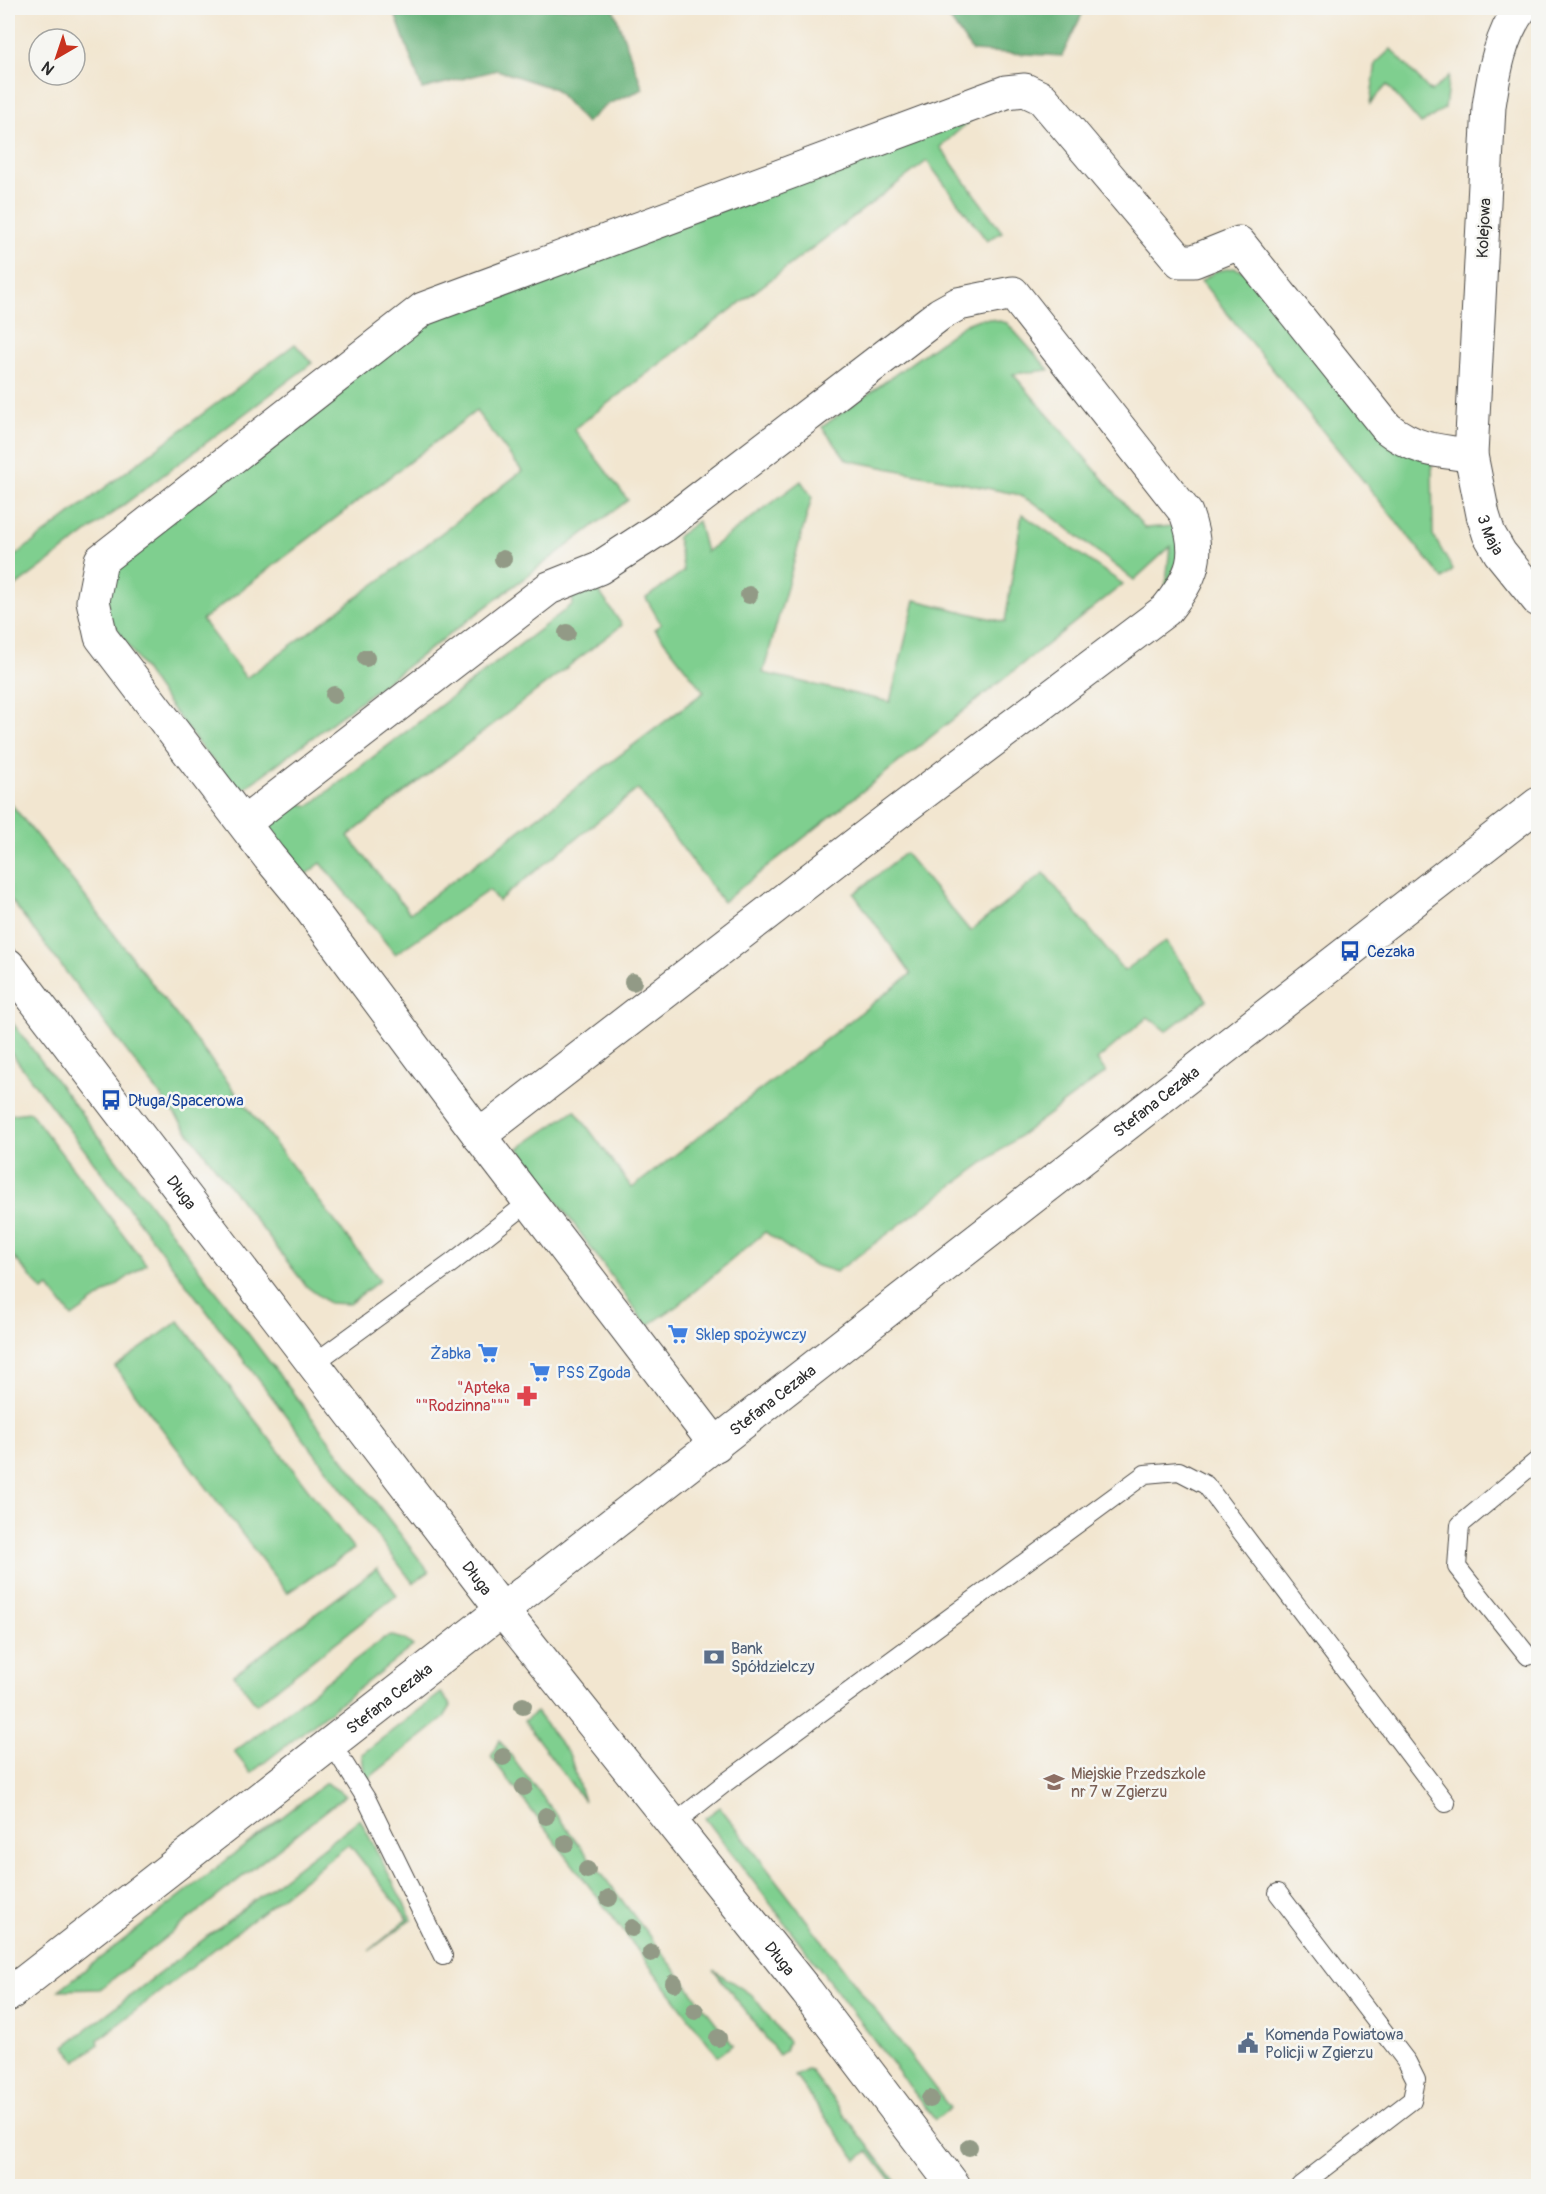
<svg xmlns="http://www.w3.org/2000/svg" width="1546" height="2194" font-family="Pangolin,sans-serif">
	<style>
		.green { fill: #7fcf8f; stroke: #557d5d; stroke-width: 1.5; fill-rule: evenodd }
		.forest { fill: #67b27a; stroke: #496e52; stroke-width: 1.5 }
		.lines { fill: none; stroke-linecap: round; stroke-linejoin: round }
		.service-casing { stroke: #494744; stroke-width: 20 }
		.minor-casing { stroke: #494744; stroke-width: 35 }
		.tertiary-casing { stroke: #494744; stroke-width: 35 }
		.secondary-casing { stroke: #494744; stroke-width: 35 }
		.service { stroke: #fff; stroke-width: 18 }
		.minor { stroke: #fff; stroke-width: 33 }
		.tertiary { stroke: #fff; stroke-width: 33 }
		.secondary { stroke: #fff; stroke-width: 33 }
		.tree { fill: #929a86 }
		.labels { text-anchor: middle; stroke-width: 5; stroke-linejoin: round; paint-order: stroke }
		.street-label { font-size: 16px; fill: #2b2b2b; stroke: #f6f6f2 }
		.transit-label { font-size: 16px; fill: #164399; stroke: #f6f6f2; text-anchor: start }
		.shop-label { font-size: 16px; fill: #366cbe; stroke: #f6f6f2; text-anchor: start }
		.health-label { font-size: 16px; fill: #be3a42; stroke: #f6f6f2; text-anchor: end }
		.service-label { font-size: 16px; fill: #4e5e75; stroke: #f6f6f2; text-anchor: start }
		.education-label { font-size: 16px; fill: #785e54; stroke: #f6f6f2; text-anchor: start }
	</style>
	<rect width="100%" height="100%" fill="#f6f6f2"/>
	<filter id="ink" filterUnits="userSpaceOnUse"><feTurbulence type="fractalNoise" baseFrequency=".0167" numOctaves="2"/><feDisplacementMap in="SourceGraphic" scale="12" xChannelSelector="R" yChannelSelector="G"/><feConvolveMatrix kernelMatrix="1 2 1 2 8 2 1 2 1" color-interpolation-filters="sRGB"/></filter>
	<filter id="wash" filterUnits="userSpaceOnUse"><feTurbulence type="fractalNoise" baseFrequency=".008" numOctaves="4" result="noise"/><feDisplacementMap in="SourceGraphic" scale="24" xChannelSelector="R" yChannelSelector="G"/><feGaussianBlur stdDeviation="1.35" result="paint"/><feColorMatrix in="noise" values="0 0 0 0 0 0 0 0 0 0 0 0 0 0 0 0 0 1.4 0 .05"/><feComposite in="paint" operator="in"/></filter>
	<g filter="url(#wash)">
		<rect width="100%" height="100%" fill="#f2e6d0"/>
		<!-- green -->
		<g class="green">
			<polygon points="1391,49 1431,92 1449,76 1445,108 1421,124 1387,85 1370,104 1376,63"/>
			<path d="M983,109L940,147L1002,232L987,241L927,161L574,429L628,500L241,791L203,750L156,687L105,611L106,568L441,309ZM476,411L522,471L383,578L246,678L202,620Z"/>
			<polygon points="1234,268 1246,272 1432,463 1433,535 1453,570 1443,579 1201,281 1216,271"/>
			<polygon points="979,319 991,319 1007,323 1049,370 1013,374 1145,528 1174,526 1183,548 1165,591 1170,547 1134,580 1036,504 1016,494 847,460 822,427 964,325"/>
			<polygon points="295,344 312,363 8,592 8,561"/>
			<polygon points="801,481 812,497 763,673 890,702 915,600 1005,622 1022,514 1123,584 723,902 638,789 498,901 489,890 395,954 321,863 297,881 255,823 288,801 309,806 573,604 571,590 594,584 622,625 348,836 410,913 704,692 655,629 661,624 646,598 684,571 677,537 698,521 706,552"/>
			<polygon points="8,800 80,890 380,1280 349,1304 329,1303 306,1286 8,896"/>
			<polygon points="905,853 970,931 1044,873 1124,971 1166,941 1207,1000 1166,1031 1148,1017 1097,1060 1106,1072 836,1272 811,1264 765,1232 677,1306 647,1326 519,1148 575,1110 632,1188 911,974 854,894"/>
			<polygon points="8,1017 429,1572 413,1583 8,1049"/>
			<polygon points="30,1112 146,1264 72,1317 49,1287 43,1291 12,1255 8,1258 8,1118 13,1114"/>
			<polygon points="179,1321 354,1549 287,1593 115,1367"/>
			<polygon points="377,1568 397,1595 256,1704 234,1675"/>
			<polygon points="392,1636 404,1639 413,1646 251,1773 234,1752 384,1638"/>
			<polygon points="441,1693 451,1706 443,1719 365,1781 362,1754"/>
			<polygon points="536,1712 570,1756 584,1801 524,1721"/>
			<polygon points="499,1740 733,2045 718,2056 491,1757"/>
			<polygon points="326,1783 346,1795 100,1989 59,1990"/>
			<polygon points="720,1807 950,2108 935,2120 705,1818"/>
			<polygon points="360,1819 412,1919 369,1951 408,1919 349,1844 98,2040 99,2044 76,2061 65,2046"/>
			<polygon points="714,1970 753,1996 788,2042 785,2051 779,2055"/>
			<polygon points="807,2070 811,2071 899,2186 895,2186 868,2151 857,2160 795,2076"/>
		</g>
		<!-- forest -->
		<g class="forest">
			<polygon points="393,8 613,8 643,89 606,105 586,123 555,89 497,70 422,89"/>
			<polygon points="942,8 1085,8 1062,56 972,51"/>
		</g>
	</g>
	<g filter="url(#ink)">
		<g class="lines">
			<!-- service casing -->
			<g class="service-casing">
				<g id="service">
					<polyline points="313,1364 453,1262 530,1201"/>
					<polyline points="1528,1656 1457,1567 1460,1525 1538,1460"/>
					<polyline points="332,1744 367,1800 443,1956"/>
					<polyline points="672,1825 725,1783 1145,1474 1179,1471 1206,1485 1446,1803"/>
					<polyline points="1278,1893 1407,2062 1416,2080 1412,2100 1300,2186"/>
				</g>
			</g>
			<!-- minor casing -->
			<g class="minor-casing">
				<g id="minor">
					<path d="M244,823L549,588L599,568L665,525L940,314L958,304L1013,293L1186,513C1202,556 1193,576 1166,610L890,818L479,1136"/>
					<path d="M716,1445L490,1150L298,892L269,857L101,637L93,601L101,560L423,309L1006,92L1025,90L1042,98L1180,261H1194L1239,243L1387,428C1415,450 1437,451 1471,455"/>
				</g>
			</g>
			<!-- tertiary casing -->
			<g class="tertiary-casing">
				<g id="tertiary">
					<path id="s1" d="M1521,8C1500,35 1494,73 1489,106L1471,455L1483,515L1489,534L1500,553L1538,600"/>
					<path id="s2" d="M8,1995L502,1610L807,1992L954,2186"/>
				</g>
			</g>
			<!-- secondary casing -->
			<g class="secondary-casing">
				<g id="secondary">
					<path id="s3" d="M8,965L502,1610L1538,804"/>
				</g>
			</g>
			<!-- service -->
			<use href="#service" class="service"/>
			<!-- minor -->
			<use href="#minor" class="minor"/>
			<!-- tertiary -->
			<use href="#tertiary" class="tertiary"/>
			<!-- secondary -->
			<use href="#secondary" class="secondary"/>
		</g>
		<!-- trees -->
		<g class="tree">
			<circle cx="503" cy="559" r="9"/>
			<circle cx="749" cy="595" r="9"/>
			<circle cx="567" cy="633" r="9"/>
			<circle cx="366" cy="658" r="9"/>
			<circle cx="334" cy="695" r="9"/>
			<circle cx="633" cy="982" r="9"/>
			<circle cx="523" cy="1706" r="9"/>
			<circle cx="503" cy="1757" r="9"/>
			<circle cx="524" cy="1787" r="9"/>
			<circle cx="546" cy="1816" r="9"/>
			<circle cx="566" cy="1843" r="9"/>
			<circle cx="587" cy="1870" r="9"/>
			<circle cx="609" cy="1898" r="9"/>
			<circle cx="632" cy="1928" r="9"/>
			<circle cx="651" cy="1953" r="9"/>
			<circle cx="674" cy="1983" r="9"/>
			<circle cx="695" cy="2011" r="9"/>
			<circle cx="718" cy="2038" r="9"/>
			<circle cx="930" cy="2099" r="9"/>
			<circle cx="969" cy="2147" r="9"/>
		</g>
	</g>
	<!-- icons -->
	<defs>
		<g id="bus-bare" transform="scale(1.62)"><path d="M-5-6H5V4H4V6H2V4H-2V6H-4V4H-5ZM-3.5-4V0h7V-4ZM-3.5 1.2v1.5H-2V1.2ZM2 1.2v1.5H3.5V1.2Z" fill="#1a4fb4" stroke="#f6f6f2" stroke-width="2.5" paint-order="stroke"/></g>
		<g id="supermarket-bare" transform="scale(1.62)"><path d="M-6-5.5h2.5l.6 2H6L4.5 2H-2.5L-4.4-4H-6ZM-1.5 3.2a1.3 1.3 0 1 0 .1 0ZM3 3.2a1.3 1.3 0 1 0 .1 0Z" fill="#3f7fe0" stroke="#f6f6f2" stroke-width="2.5" paint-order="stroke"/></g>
		<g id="pharmacy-bare" transform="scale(1.62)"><path d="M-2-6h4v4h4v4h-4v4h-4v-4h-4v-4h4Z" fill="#e0444e" stroke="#f6f6f2" stroke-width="2.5" paint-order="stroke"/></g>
		<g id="bank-bare" transform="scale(1.62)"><path d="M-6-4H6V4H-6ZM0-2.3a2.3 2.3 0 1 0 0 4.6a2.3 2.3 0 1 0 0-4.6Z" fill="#5c6f8a" stroke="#f6f6f2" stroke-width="2.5" paint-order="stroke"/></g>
		<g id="school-bare" transform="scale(1.62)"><path d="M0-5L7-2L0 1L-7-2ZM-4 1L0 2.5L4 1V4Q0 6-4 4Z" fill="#8d6e63" stroke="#f6f6f2" stroke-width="2.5" paint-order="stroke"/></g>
		<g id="civic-bare" transform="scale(1.62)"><path d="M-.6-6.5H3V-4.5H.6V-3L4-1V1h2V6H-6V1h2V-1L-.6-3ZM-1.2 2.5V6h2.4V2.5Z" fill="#5c6f8a" stroke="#f6f6f2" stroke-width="2.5" paint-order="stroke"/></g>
	</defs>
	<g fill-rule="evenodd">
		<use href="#bus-bare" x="1350" y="951"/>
		<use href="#bus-bare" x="111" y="1100"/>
		<use href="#supermarket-bare" x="678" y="1334"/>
		<use href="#supermarket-bare" x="488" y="1353"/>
		<use href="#supermarket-bare" x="540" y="1372"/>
		<use href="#pharmacy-bare" x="527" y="1396"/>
		<use href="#bank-bare" x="714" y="1657"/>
		<use href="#school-bare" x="1054" y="1782"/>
		<use href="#civic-bare" x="1248" y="2043"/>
	</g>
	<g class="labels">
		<!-- street labels -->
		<g class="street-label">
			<text transform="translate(1483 228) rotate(-87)" y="6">Kolejowa</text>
			<text dy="6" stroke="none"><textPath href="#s1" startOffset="536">3 Maja</textPath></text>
			<text dy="6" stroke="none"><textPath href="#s3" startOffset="1641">Stefana Cezaka</textPath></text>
			<text dy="6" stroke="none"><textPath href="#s3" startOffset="286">Długa</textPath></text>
			<text dy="6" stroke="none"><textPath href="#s3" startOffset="1155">Stefana Cezaka</textPath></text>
			<text dy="6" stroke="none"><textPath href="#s3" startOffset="772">Długa</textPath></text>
			<text dy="6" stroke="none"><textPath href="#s2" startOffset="483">Stefana Cezaka</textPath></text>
			<text dy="6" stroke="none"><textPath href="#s2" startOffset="1072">Długa</textPath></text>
		</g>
		<!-- transit labels -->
		<g class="transit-label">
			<text x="1367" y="957">Cezaka</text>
			<text x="128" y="1106">Długa/Spacerowa</text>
		</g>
		<!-- shop labels -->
		<g class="shop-label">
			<text x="695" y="1340">Sklep spożywczy</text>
			<text x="471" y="1359" text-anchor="end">Żabka</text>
			<text x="557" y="1378">PSS Zgoda</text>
		</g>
		<!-- health labels -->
		<g class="health-label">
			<text x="510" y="1393">"Apteka<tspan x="510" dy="18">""Rodzinna"""</tspan></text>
		</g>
		<!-- service labels -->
		<g class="service-label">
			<text x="731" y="1654">Bank<tspan x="731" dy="18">Spółdzielczy</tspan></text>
			<text x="1265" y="2040">Komenda Powiatowa<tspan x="1265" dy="18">Policji w Zgierzu</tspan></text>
		</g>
		<!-- education labels -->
		<g class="education-label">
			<text x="1071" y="1779">Miejskie Przedszkole<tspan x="1071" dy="18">nr 7 w Zgierzu</tspan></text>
		</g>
	</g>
	<!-- margin -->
	<rect width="1546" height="2194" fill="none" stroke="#f6f6f2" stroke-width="30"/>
	<!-- north arrow -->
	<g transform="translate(57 57) rotate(219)"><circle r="28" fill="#f6f6f2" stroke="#a5a5a2" stroke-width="1.5"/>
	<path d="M0-4.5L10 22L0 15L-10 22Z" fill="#c8321e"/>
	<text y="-9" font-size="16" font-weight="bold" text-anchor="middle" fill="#2b2b2b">N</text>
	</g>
</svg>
